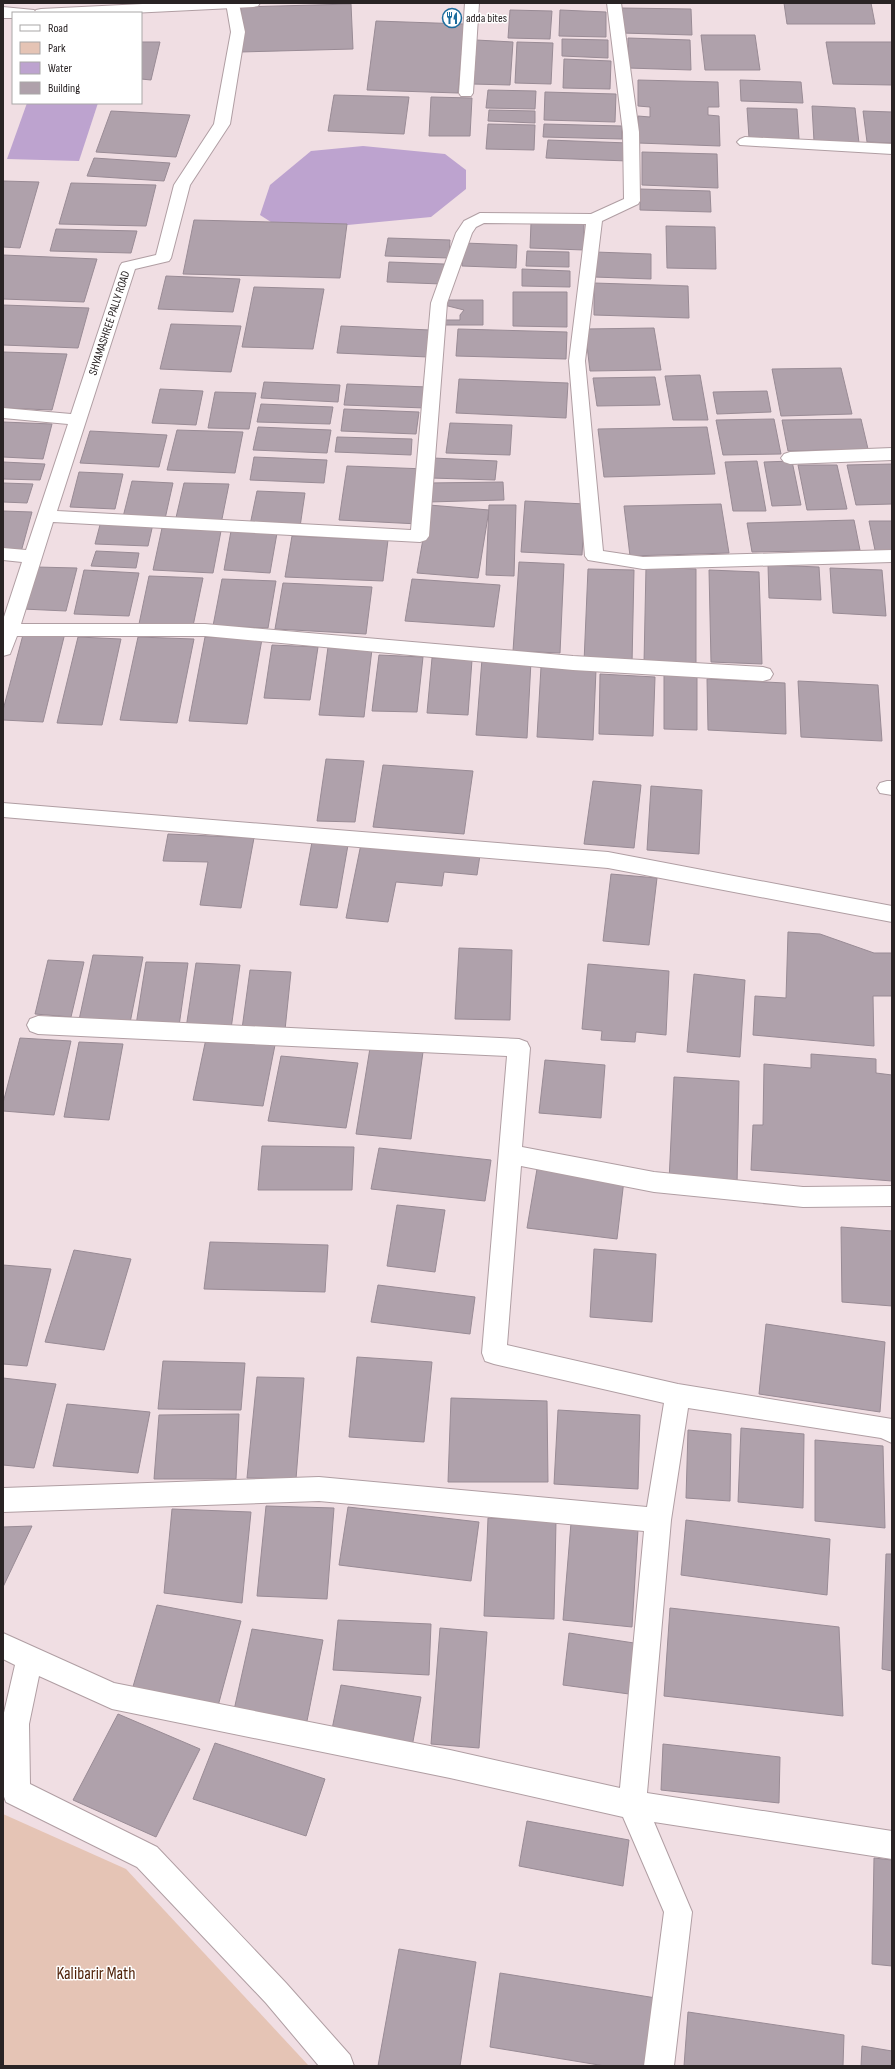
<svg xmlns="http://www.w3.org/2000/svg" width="895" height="2069" font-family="'Sofia Sans Condensed',sans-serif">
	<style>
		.green { fill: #e5c4b5 }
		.water { fill: #bda3cf }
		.building { fill: #afa1ab; stroke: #998b95 }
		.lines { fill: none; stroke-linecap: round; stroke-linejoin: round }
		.minor-casing { stroke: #b09ea3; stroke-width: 2 }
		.major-casing { stroke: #b09ea3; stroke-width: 2 }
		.minor { fill: #fff; fill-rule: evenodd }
		.major { fill: #fff; fill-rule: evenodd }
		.labels { text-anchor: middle; stroke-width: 3; stroke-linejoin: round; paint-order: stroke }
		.far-poi-label { font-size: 12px; fill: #292324; stroke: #fff; text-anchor: start }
		.far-street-label { font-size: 12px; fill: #292324; stroke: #fff }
		.near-park-label { font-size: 17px; fill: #52240b; stroke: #fff }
	</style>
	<rect width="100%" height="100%" fill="#f0dee3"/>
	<!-- green -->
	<polygon class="green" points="3,1814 126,1869 309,2066 3,2066"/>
	<!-- water -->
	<g class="water">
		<polygon points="27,103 98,103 79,161 7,159"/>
		<polygon points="363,146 445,154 466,170 466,189 431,217 285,231 260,215 270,185 311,151"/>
	</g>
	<!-- building -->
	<g class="building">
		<polygon points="784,3 871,3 875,24 787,24"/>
		<polygon points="351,4 353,49 240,52 241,7"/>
		<polygon points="621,8 691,9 692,35 621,33"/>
		<polygon points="510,10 552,11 550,39 508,38"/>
		<polygon points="560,10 606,12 606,37 559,36"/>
		<polygon points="376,21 464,24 458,93 367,90"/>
		<polygon points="701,35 755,35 760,70 705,70"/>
		<polygon points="628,38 690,40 691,70 628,68"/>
		<polygon points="562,39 608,40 608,58 562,56"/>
		<polygon points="476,40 513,42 510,85 472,84"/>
		<polygon points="141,42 160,42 151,80 141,79"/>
		<polygon points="517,42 553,43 551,84 515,83"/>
		<polygon points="826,42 892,42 892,85 833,84"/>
		<polygon points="564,59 611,61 610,89 563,88"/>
		<polygon points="638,80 718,82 719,107 708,107 708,115 719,116 720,146 638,143 638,116 650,117 650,107 638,106"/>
		<polygon points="740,80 801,82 803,103 741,101"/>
		<polygon points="488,90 536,91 535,109 486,108"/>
		<polygon points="545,92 616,94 615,122 544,120"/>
		<polygon points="334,95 409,97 404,134 328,131"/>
		<polygon points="431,97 472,98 470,136 429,136"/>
		<polygon points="812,106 855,108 859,143 814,141"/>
		<polygon points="747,108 797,109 799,139 749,138"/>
		<polygon points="489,110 535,111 535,123 488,121"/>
		<polygon points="111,111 190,115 176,157 96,152"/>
		<polygon points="863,111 892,112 892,143 867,142"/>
		<polygon points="488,124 535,125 534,150 486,149"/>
		<polygon points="544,124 622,126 622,139 543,137"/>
		<polygon points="548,140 628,143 628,161 546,158"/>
		<polygon points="642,152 717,154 718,188 642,185"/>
		<polygon points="94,158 170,163 164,181 87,176"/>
		<polygon points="3,181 39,182 20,248 3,247"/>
		<polygon points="71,183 156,185 146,226 59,224"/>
		<polygon points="640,189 710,191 711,212 640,210"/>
		<polygon points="194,220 347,224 340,278 183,274"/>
		<polygon points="531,223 584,224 584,250 530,248"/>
		<polygon points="666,226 715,227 716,269 667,268"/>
		<polygon points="56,229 137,231 131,253 50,251"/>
		<polygon points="388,238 450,240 449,258 385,256"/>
		<polygon points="464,243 517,245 516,268 462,266"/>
		<polygon points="527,251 569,252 569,267 526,266"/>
		<polygon points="595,252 651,254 651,279 594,277"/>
		<polygon points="3,255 97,259 84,302 3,299"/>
		<polygon points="389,262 444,264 442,284 387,282"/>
		<polygon points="522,269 570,271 570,287 522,286"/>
		<polygon points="166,276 240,279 233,312 158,309"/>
		<polygon points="594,283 688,286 689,318 594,315"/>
		<polygon points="254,287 324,289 313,349 242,347"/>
		<polygon points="513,292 567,292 567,327 513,326"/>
		<polygon points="444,300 483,300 483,325 445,325 445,320 460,320 460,315 464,310 444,305"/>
		<polygon points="3,305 89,308 78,348 3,345"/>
		<polygon points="171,324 241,326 231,372 160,369"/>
		<polygon points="341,326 430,330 428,357 337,353"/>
		<polygon points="654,328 661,370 590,371 585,329"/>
		<polygon points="458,329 567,332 566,359 456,356"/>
		<polygon points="3,352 67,354 52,410 3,408"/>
		<polygon points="841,368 852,414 781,416 772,369"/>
		<polygon points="700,375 708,420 673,420 665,376"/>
		<polygon points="655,377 660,405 597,406 593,378"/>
		<polygon points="459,379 568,383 566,418 456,413"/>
		<polygon points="264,382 340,385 338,402 261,398"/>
		<polygon points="347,384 428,387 425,408 344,405"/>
		<polygon points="160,389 203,391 196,425 152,423"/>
		<polygon points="767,391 771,412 717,414 713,392"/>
		<polygon points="215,392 256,393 249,429 208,428"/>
		<polygon points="261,404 333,407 330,424 257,422"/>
		<polygon points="344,409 419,412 416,434 341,431"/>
		<polygon points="774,419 781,454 723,455 716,420"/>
		<polygon points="861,419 868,449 788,451 782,420"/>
		<polygon points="3,422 52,424 43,459 3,457"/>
		<polygon points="450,423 512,425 510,455 446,453"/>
		<polygon points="258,427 331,430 327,453 253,450"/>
		<polygon points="707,427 715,474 604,477 598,429"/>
		<polygon points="177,430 243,432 235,473 167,470"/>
		<polygon points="90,431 167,435 159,467 80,463"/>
		<polygon points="337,437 412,439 411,455 335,452"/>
		<polygon points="254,457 327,460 324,483 250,480"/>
		<polygon points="433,458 497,461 495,480 431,478"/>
		<polygon points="757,461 766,511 733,511 725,462"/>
		<polygon points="792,461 801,505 772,506 764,462"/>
		<polygon points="3,462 45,464 40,480 3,479"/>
		<polygon points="892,464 892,504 856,505 847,465"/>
		<polygon points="798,465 837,465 847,509 807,510"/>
		<polygon points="347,466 426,469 419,524 339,520"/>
		<polygon points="79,472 123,474 115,509 70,507"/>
		<polygon points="132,481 173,483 165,519 123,517"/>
		<polygon points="503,482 504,500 428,502 428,483"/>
		<polygon points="3,483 33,484 27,503 3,502"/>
		<polygon points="184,483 229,484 221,524 175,522"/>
		<polygon points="257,491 305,493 300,527 250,525"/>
		<polygon points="525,501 585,504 582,555 521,552"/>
		<polygon points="721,504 729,553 630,556 624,506"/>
		<polygon points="429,505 489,510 478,578 417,573"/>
		<polygon points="489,505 516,505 514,576 486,575"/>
		<polygon points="3,511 32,512 21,552 3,551"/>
		<polygon points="854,520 860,550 752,552 747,523"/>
		<polygon points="101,521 153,524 148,546 95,544"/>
		<polygon points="869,521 892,521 892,554 876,555"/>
		<polygon points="162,528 221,531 213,573 153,570"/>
		<polygon points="231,531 277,533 270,573 224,570"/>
		<polygon points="292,536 388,540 383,581 285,577"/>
		<polygon points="96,551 139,553 136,568 91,566"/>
		<polygon points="519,562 564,564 560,653 513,651"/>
		<polygon points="768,565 819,567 821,600 769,598"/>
		<polygon points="36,567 77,568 66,611 23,609"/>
		<polygon points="646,567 696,569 696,666 644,663"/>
		<polygon points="830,568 882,570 886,616 833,613"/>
		<polygon points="588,569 634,570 632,664 584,662"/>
		<polygon points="84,570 139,573 129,616 74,614"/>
		<polygon points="709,570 759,572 762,664 711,662"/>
		<polygon points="149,576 203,578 193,626 139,624"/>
		<polygon points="222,579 276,581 268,628 213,626"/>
		<polygon points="412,579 500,585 494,627 405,621"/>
		<polygon points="283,583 372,587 366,634 275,629"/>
		<polygon points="24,631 65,633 43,722 3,720 3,710"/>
		<polygon points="78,637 121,639 102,725 57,723"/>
		<polygon points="138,637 194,639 177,723 120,720"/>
		<polygon points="205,637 262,639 247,724 189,721"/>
		<polygon points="272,645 318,647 310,700 264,698"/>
		<polygon points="328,647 372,649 364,717 319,715"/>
		<polygon points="379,655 423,657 417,712 372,711"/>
		<polygon points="432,658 472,660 468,715 427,713"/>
		<polygon points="482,659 531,661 527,738 476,735"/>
		<polygon points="541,667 596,670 593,740 537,737"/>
		<polygon points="600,674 655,677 653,736 599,734"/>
		<polygon points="664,674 697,675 697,730 664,729"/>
		<polygon points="707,679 785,683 786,734 708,730"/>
		<polygon points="798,681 878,685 882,741 801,737"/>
		<polygon points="326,759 364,761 355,822 317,821"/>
		<polygon points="383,765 473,771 464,834 373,827"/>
		<polygon points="593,781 641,785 634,848 584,844"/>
		<polygon points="651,786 702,790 699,854 647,850"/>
		<polygon points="168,834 254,838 241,908 200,905 208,862 163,861"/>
		<polygon points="312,842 348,845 337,908 300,905"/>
		<polygon points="361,844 480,855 477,875 444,872 442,886 396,882 388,922 346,918"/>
		<polygon points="611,874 657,878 649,945 603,941"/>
		<polygon points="788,932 820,934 874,953 892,953 892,996 873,996 874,1046 753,1035 755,996 786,998"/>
		<polygon points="459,948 512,950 510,1020 455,1019"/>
		<polygon points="93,955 143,957 130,1023 79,1020"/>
		<polygon points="48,960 84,962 71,1017 35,1014"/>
		<polygon points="146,962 188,963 179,1026 136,1025"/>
		<polygon points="196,963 240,965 231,1029 186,1028"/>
		<polygon points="588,964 669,971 666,1035 636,1032 635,1042 601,1040 602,1031 582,1029"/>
		<polygon points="250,970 291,972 285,1030 242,1029"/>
		<polygon points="694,974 745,980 740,1057 687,1052"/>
		<polygon points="207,1034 276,1040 263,1106 193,1100"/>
		<polygon points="20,1038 71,1041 54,1115 3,1111 3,1103"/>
		<polygon points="79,1042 123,1044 109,1120 64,1117"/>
		<polygon points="370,1048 423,1052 411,1139 356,1134"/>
		<polygon points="811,1054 876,1059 876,1073 892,1075 892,1181 751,1170 753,1125 763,1125 764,1064 811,1068"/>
		<polygon points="281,1056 358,1063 346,1128 268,1121"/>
		<polygon points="545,1060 605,1065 601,1118 539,1113"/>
		<polygon points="674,1077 739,1081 737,1186 669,1181"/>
		<polygon points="262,1146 354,1147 352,1190 258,1190"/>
		<polygon points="379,1148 491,1160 485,1201 371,1189"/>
		<polygon points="537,1169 624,1180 617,1239 527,1228"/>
		<polygon points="397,1205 445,1210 435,1272 387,1266"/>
		<polygon points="841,1227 892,1231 892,1306 842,1302"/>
		<polygon points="210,1242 328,1245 325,1292 204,1289"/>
		<polygon points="594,1249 656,1254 652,1322 590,1317"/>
		<polygon points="74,1250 131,1259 104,1350 45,1342"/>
		<polygon points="3,1265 51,1269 27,1366 3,1364"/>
		<polygon points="378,1285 475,1297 470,1334 371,1322"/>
		<polygon points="766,1324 885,1342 880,1412 759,1394"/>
		<polygon points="357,1357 432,1362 424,1442 349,1437"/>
		<polygon points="163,1361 245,1363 241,1410 158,1409"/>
		<polygon points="257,1377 304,1378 296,1479 247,1478"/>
		<polygon points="3,1378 56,1384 34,1468 3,1465"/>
		<polygon points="451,1398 547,1401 548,1482 448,1482"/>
		<polygon points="67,1404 150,1412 138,1473 53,1466"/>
		<polygon points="558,1410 640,1415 638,1489 554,1484"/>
		<polygon points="239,1414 236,1479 154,1479 159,1415"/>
		<polygon points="741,1428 804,1434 803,1508 738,1502"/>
		<polygon points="688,1430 731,1434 730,1501 686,1498"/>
		<polygon points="815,1440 883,1446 885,1528 815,1521"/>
		<polygon points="266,1506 334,1508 327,1599 257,1596"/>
		<polygon points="348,1507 479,1522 471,1581 339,1565"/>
		<polygon points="172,1509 251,1512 242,1603 164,1593"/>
		<polygon points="488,1518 556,1521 554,1619 484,1616"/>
		<polygon points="686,1520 830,1539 827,1595 681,1575"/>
		<polygon points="571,1523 638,1530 632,1627 563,1620"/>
		<polygon points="32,1526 3,1587 3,1527"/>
		<polygon points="886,1554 892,1554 892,1671 882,1669"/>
		<polygon points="157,1605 241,1621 218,1706 132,1690"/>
		<polygon points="670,1608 839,1627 843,1716 664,1696"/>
		<polygon points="338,1620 431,1624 429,1675 333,1670"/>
		<polygon points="440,1628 487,1632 479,1748 431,1744"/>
		<polygon points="252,1629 323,1640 307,1721 234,1710"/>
		<polygon points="569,1633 634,1643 629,1694 563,1685"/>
		<polygon points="341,1685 421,1697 412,1747 331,1734"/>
		<polygon points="118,1714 200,1749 156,1837 73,1800"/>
		<polygon points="215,1743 325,1779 306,1836 193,1799"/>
		<polygon points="663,1744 780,1757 779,1803 661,1790"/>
		<polygon points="527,1821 629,1840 623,1886 519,1866"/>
		<polygon points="874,1858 892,1860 892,1966 872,1964"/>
		<polygon points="399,1949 476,1962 460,2066 378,2066"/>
		<polygon points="500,1973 656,1998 650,2066 605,2066 490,2047"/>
		<polygon points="688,2012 844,2035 843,2066 684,2066"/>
		<polygon points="862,2046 892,2051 892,2066 861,2066"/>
	</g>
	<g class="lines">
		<!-- minor casing -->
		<g class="minor-casing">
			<g id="minor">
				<polygon points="226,3 239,4 245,32 230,124 190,185 171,258 169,261 135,269 57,511 411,530 431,303 456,233 464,221 480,213 591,214 624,199 623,132 607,3 621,3 639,132 640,201 638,204 602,221 585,361 603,551 643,557 892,550 892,562 643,569 588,560 585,556 569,361 586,224 484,223 476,227 472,233 447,303 429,536 426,540 420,542 53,522 21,624 205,624 573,656 763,667 770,669 773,674 770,679 763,681 573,670 205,636 17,636 10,654 3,656 3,620 22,562 3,560 3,548 26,550 68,424 3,418 3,408 71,414 120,266 122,263 156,255 174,185 214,124 231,32"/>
				<polygon points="465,3 479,3 473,93 471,96 461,96 459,93"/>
				<polygon points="3,7 34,10 36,13 13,13 13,16 3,15"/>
				<polygon points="745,137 892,144 892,154 740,145 737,142 740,139"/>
				<polygon points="892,448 892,460 790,464 784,462 781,458 784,454 790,452"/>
				<polygon points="887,781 892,781 892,795 880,793 877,788 880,783"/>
				<polygon points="3,803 608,852 892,906 892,922 608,868 3,817"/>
				<polygon points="38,1016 519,1039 527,1042 530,1048 522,1147 654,1172 803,1187 892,1186 892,1206 803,1207 654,1192 521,1166 507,1345 678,1384 892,1419 892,1443 881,1438 688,1408 671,1520 647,1793 892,1831 892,1859 654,1822 692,1912 674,2066 644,2066 664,1912 623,1817 450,1778 112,1709 39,1676 29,1724 30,1784 157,1847 286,1983 350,2055 354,2066 319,2066 266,2003 137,1867 6,1802 3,1794 3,1717 15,1665 3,1659 3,1633 114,1683 450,1750 620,1788 644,1531 319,1501 3,1512 3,1488 319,1477 647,1507 664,1403 494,1364 485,1361 482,1353 507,1056 38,1034 30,1031 27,1025 30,1019"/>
			</g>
		</g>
		<!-- major casing -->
		<g class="major-casing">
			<g id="major">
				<polygon points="163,3 260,3 258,6 253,7 131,13 34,13 36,10 41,9"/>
				<polygon points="3,10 13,10 19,13 13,13 13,18 3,18"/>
			</g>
		</g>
		<!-- minor -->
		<use href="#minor" class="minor"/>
		<!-- major -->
		<use href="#major" class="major"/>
	</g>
	<!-- icons -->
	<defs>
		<g id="restaurant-ring" transform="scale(1)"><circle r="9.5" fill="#fff" stroke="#1c6d9e" stroke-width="1.5"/><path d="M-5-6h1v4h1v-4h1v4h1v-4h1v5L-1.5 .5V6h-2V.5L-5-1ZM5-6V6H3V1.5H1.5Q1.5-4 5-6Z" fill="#1c6d9e"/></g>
	</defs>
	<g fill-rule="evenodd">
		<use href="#restaurant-ring" x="452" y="18"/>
	</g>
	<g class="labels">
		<!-- far-poi labels -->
		<g class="far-poi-label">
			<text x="466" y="22">adda bites</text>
		</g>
		<!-- far-street labels -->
		<g class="far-street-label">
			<text transform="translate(109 323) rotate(-72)" y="4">SHYAMASHREE PALLY ROAD</text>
		</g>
		<!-- near-park labels -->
		<g class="near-park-label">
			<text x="96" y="1979">Kalibarir Math</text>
		</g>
	</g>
	<!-- border -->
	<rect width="895" height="2069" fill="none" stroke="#292324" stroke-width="8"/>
	<!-- legend -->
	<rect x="12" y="12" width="130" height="92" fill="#ffffff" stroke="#a9a7a7"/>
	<rect x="20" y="25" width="20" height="6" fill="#ffffff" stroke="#a9a7a7"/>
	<text x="48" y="32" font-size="12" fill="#292324">Road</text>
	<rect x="20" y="42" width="20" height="12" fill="#e5c4b5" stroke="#a9a7a7"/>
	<text x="48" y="52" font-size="12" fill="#292324">Park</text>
	<rect x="20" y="62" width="20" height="12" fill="#bda3cf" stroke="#a9a7a7"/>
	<text x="48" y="72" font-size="12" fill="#292324">Water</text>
	<rect x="20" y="82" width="20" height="12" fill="#afa1ab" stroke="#a9a7a7"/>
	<text x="48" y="92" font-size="12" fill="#292324">Building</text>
</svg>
